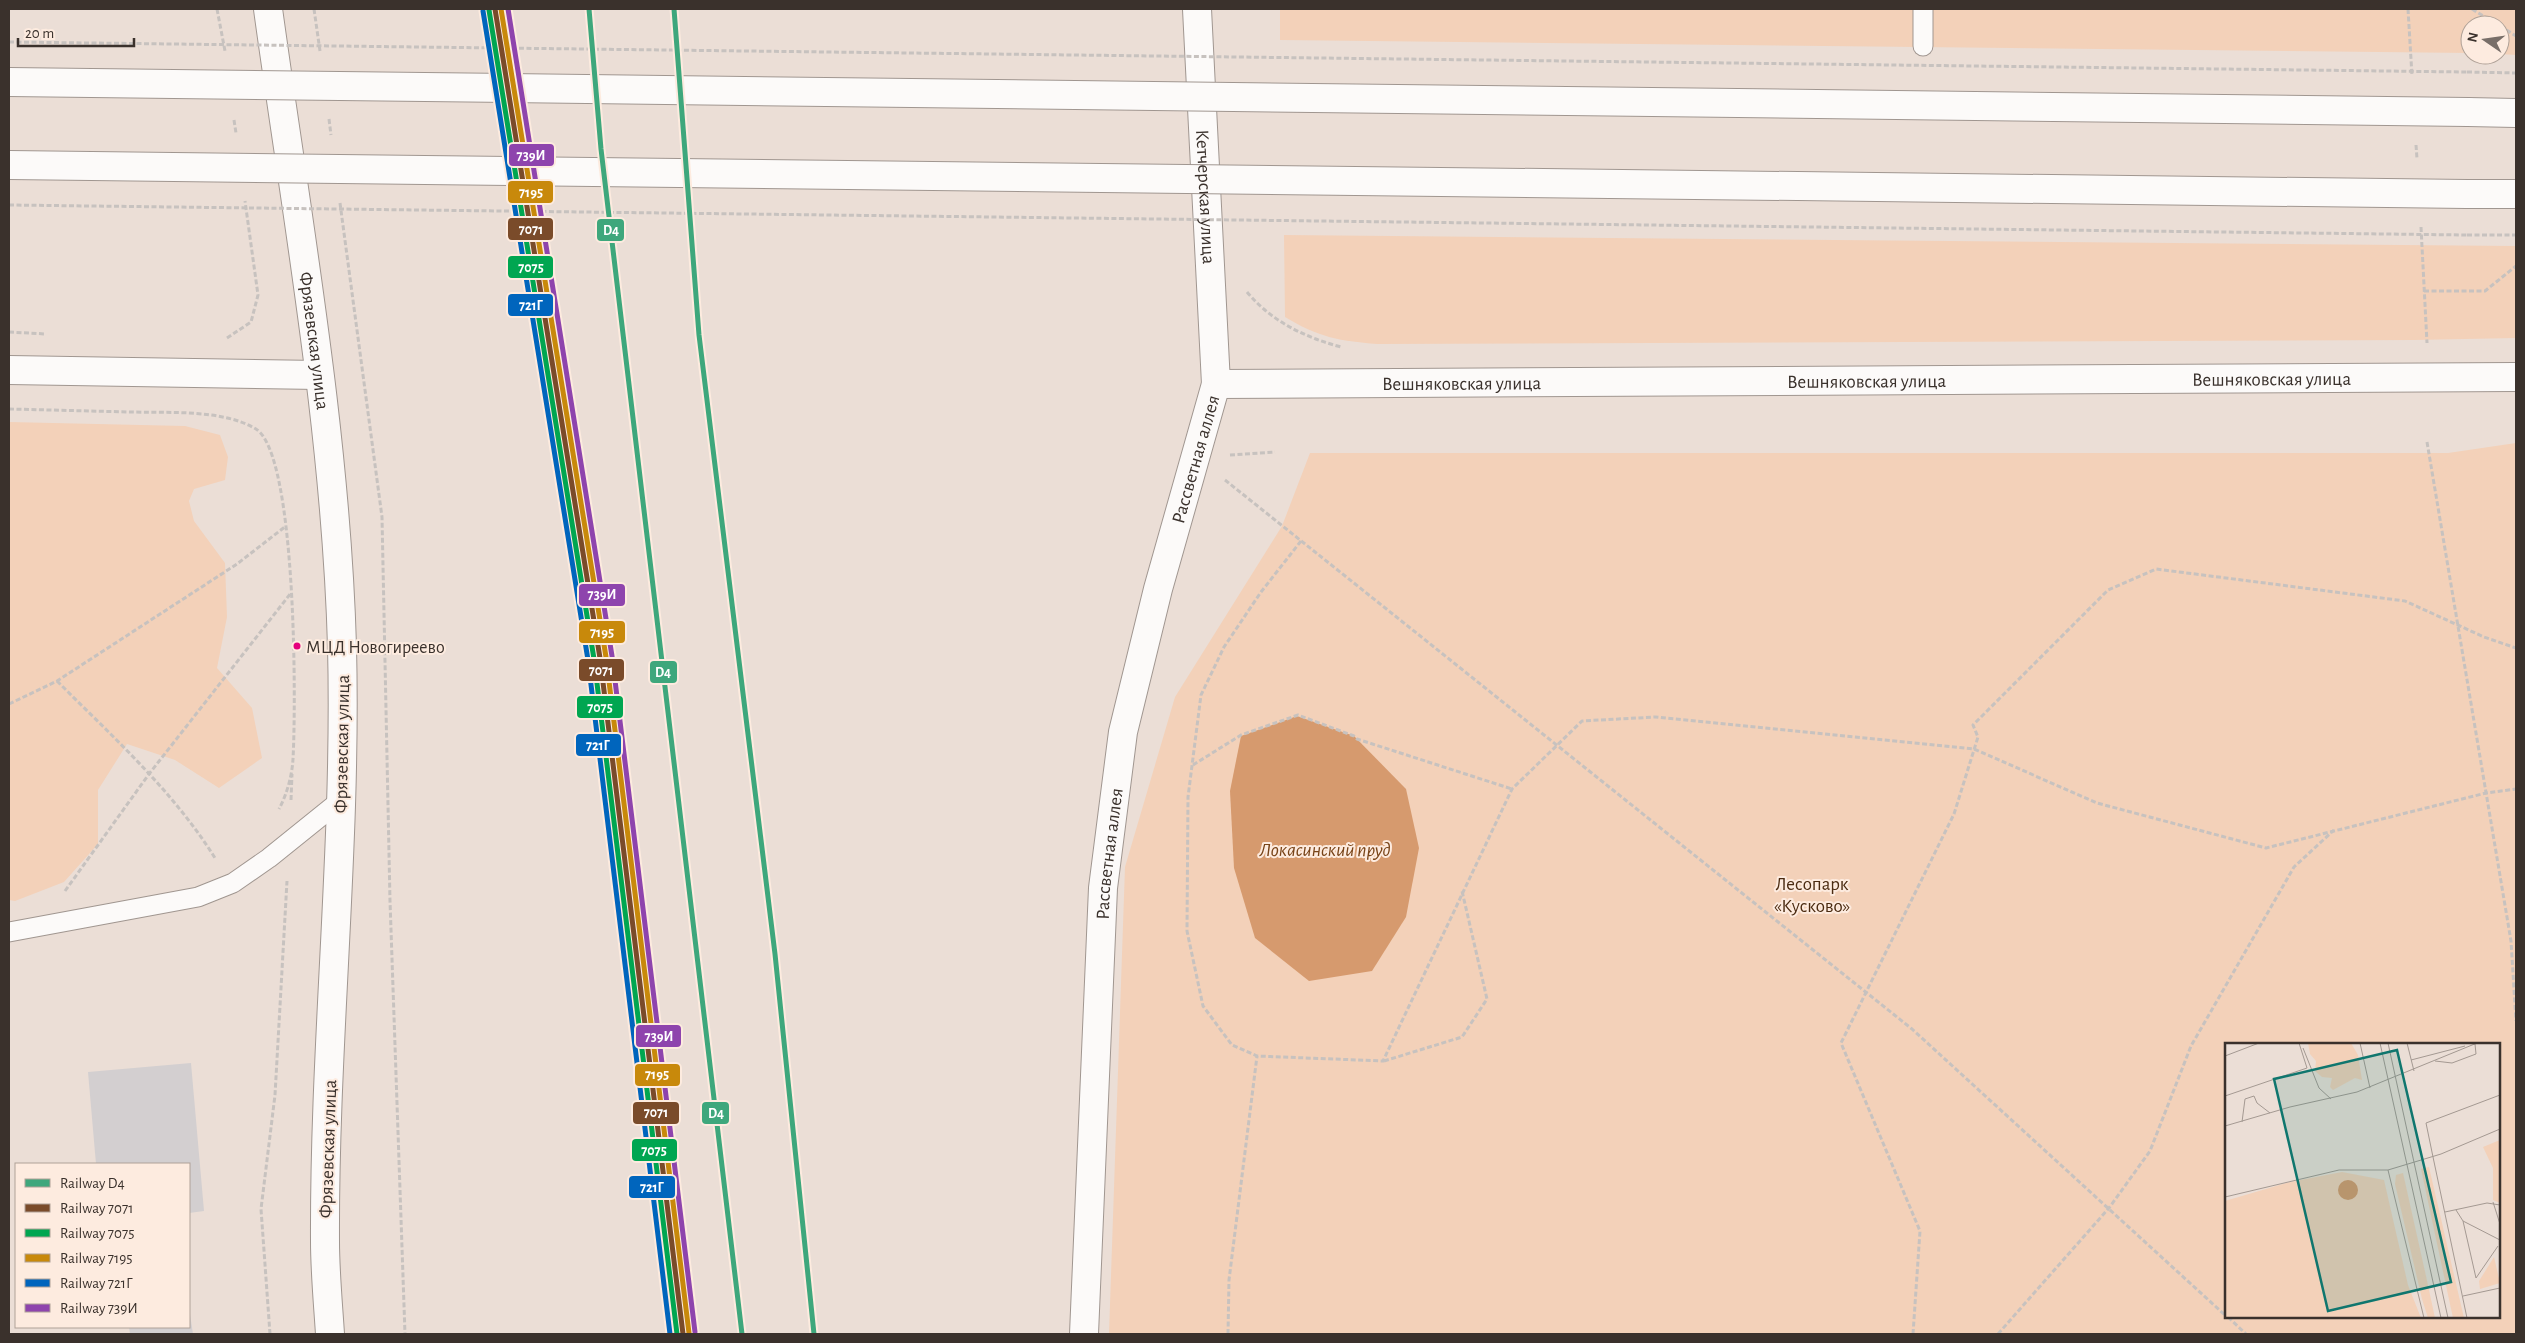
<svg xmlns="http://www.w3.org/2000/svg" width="2525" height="1343" font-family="'Alegreya Sans',sans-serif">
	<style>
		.green { fill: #f3d1b9; fill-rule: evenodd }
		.water { fill: #d69a6e }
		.building { fill: #d3cfd0 }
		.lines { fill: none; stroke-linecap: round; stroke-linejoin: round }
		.service-casing { stroke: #a09690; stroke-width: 21 }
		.minor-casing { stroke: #a09690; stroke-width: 30 }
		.secondary-casing { stroke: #a09690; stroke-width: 30 }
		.path { stroke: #c7c2bf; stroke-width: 3; stroke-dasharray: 5 2.5; stroke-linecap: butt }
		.service { stroke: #fcfaf9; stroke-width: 19 }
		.minor { stroke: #fcfaf9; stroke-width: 28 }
		.secondary { stroke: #fcfaf9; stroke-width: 28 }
		.secondary-bridge-casing { stroke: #a09690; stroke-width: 30; stroke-linecap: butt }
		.path-bridge { stroke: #c7c2bf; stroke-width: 3; stroke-dasharray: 5 2.5; stroke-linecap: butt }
		.secondary-bridge { stroke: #fcfaf9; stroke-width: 28 }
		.rail-1-casing { stroke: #fdebdf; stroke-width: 9 }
		.rail-2-casing { stroke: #fdebdf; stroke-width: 9 }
		.rail-3-casing { stroke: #fdebdf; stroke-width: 9 }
		.rail-4-casing { stroke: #fdebdf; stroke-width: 9 }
		.rail-5-casing { stroke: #fdebdf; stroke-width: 9 }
		.rail-6-casing { stroke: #fdebdf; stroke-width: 9 }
		.rail-1 { stroke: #3ea77c; stroke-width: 5 }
		.rail-2 { stroke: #7a4b2a; stroke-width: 5 }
		.rail-3 { stroke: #00a651; stroke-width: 5 }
		.rail-4 { stroke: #c8890b; stroke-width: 5 }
		.rail-5 { stroke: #0065bd; stroke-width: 5 }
		.rail-6 { stroke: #8e44ad; stroke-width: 5 }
		.bus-dot { fill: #e5007d; stroke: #fdebdf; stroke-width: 2 }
		.labels { text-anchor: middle; stroke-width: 4; stroke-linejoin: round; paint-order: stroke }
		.bus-label { font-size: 18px; fill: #3a312c; stroke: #fdebdf; text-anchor: start }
		.street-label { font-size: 19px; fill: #3a312c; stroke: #fdebdf }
		.park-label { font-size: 19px; fill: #4b2b11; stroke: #fdebdf }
		.water-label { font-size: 20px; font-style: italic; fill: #784317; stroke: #fdebdf }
		.inset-road { fill: none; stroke: #a49992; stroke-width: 1 }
		.view { fill: #0f766e; fill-opacity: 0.15; stroke: #0f766e; stroke-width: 2.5 }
		.inset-edge { fill: none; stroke: #3a312c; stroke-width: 2.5 }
		.line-badge { stroke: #fdebdf; stroke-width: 2 }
		.badge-label { font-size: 14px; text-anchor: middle; font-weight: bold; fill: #fff }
	</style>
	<rect width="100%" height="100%" fill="#ebded6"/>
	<!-- green -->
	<g class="green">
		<polygon points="1280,9 2516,9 2516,55 2500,54 2500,25 2470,25 2470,53 1280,40"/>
		<path d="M1284,235L2516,246V338L2414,340L1377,344C1339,341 1318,337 1285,317Z"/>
		<polygon points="9,422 185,426 220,435 228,457 225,480 194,489 189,501 194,521 225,563 227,617 217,668 252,708 262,758 219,788 175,760 127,744 98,790 98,844 64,882 15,901 9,900"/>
		<path d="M2516,443V1334H1109L1125,867L1175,697L1282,526L1310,453H2448ZM2226,1044H2499V1317H2226Z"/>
	</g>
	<!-- water -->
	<polygon class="water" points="1297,716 1354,736 1406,789 1419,848 1406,917 1372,971 1309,981 1255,938 1234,868 1230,791 1241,736"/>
	<!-- building -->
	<g class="building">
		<polygon points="191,1063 204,1211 189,1213 189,1164 96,1164 88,1072"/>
		<polygon points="189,1308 193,1334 130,1334 129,1327 189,1327"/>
	</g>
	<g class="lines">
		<!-- service casing -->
		<g class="service-casing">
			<g id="service">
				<polyline points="1923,46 1923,9"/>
				<polyline points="9,932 198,897 233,883 269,858 341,800"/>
			</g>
		</g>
		<!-- minor casing -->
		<g class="minor-casing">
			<g id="minor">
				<path id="s1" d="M1084,1334L1103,888L1123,732L1158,589L1216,384"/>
			</g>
		</g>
		<!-- secondary casing -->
		<g class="secondary-casing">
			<g id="secondary">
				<path id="s2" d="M268,9C297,219 336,434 342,646C347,845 324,1042 325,1241C325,1272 328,1303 330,1334"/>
				<path id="s3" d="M1197,9L1216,384L2516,377"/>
				<polyline points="2468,112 2516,113"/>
				<polyline points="2467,194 2516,194"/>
				<polyline points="9,370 319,375"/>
			</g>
		</g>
		<!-- path -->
		<g class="path">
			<polyline points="217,9 225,51"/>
			<polyline points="314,9 320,51"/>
			<polyline points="2408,9 2412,76"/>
			<polyline points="2472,9 2498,25"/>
			<polyline points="2500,26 2516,36"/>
			<polyline points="2467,72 2516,73"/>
			<polyline points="329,119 331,135"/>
			<polyline points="234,120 236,133"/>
			<polyline points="2416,145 2417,159"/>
			<polyline points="340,203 382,517 390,901 405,1334"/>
			<polyline points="2421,227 2427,343"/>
			<polyline points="2467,235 2516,235"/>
			<polyline points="2424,291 2485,291 2516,266"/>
			<path d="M1247,292C1271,321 1304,337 1341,347"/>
			<polyline points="9,332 46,334"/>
			<polyline points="227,338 251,322 258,295 245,201"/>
			<path d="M9,409C49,410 89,411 130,412C168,413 223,409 256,429C297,455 296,707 293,759C292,776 287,794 279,809"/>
			<polyline points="2427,442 2511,941 2516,1021"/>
			<polyline points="1230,455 1275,452"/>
			<polyline points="1225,480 1912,1029 2226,1316"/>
			<polyline points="1301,541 1261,592 1224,647 1201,695 1188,797 1187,931 1203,1006 1232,1045 1257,1056 1383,1061 1512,789 1582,721 1655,717 1974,749 2097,803 2266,848 2486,793 2516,789"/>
			<path d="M57,681C113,737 173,791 215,858"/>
			<polyline points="9,704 57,681 237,564 286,526"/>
			<polyline points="1193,765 1241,735 1298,715 1354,736 1357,739 1512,789"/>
			<polyline points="291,800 292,774"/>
			<polyline points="65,891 149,774 291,593"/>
			<polyline points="1384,1061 1462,1037 1487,999 1462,891"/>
			<polyline points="2228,1317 2246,1334"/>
			<polyline points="270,1334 261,1209 275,1095 287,881"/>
			<polyline points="1228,1334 1229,1280 1257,1056"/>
			<polyline points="1913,1334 1920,1231 1841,1043 1954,814 1978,737 1973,725 2108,590 2156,569 2405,601 2484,637 2516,648"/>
			<polyline points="1998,1334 2109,1208 2150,1151 2191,1046 2294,867 2334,830"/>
		</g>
		<!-- service -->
		<use href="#service" class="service"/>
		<!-- minor -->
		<use href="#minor" class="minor"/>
		<!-- secondary -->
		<use href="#secondary" class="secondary"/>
		<!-- secondary-bridge casing -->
		<g class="secondary-bridge-casing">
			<g id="secondary-bridge">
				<polyline points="9,82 2468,112"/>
				<polyline points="9,165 2467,194"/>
			</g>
		</g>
		<!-- path-bridge -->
		<g class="path-bridge">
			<polyline points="9,42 2467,72"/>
			<polyline points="9,205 2467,235"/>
		</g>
		<!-- secondary-bridge -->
		<use href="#secondary-bridge" class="secondary-bridge"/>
		<!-- rail-1 casing -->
		<g class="rail-1-casing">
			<g id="rail-1">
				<polyline points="589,9 601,149 742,1334"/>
				<polyline points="674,9 699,335 775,954 814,1334"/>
			</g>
		</g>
		<!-- rail-2 casing -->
		<g class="rail-2-casing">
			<polyline id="rail-2" points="495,9 600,658 683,1334"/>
		</g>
		<!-- rail-3 casing -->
		<g class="rail-3-casing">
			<polyline id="rail-3" points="489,10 594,659 677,1334"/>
		</g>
		<!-- rail-4 casing -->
		<g class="rail-4-casing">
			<polyline id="rail-4" points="501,9 606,657 689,1333"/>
		</g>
		<!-- rail-5 casing -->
		<g class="rail-5-casing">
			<polyline id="rail-5" points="483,11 588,660 670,1334"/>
		</g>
		<!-- rail-6 casing -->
		<g class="rail-6-casing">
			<polyline id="rail-6" points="508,9 612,656 695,1332"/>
		</g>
		<!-- rail-1 -->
		<use href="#rail-1" class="rail-1"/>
		<!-- rail-2 -->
		<use href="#rail-2" class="rail-2"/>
		<!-- rail-3 -->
		<use href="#rail-3" class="rail-3"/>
		<!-- rail-4 -->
		<use href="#rail-4" class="rail-4"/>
		<!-- rail-5 -->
		<use href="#rail-5" class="rail-5"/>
		<!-- rail-6 -->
		<use href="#rail-6" class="rail-6"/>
	</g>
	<!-- markers -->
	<circle class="bus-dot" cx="297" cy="646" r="4.5"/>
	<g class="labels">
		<!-- bus labels -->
		<g class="bus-label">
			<text x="306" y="653">МЦД Новогиреево</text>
		</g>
		<!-- street labels -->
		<g class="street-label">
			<text dy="7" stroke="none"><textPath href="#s3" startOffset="188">Кетчерская улица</textPath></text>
			<text dy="7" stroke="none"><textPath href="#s2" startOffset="335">Фрязевская улица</textPath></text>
			<text dy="7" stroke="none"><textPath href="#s3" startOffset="1431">Вешняковская улица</textPath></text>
			<text dy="7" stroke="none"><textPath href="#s3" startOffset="1026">Вешняковская улица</textPath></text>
			<text dy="7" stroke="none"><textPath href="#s3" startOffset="621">Вешняковская улица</textPath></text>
			<text dy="7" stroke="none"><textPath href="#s1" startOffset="886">Рассветная аллея</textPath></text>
			<text transform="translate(341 744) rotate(-89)" y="7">Фрязевская улица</text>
			<text dy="7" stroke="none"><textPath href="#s1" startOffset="481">Рассветная аллея</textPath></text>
			<text transform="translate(327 1149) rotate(-88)" y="7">Фрязевская улица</text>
		</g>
		<!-- park labels -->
		<g class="park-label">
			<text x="1812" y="890">Лесопарк<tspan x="1812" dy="22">«Кусково»</tspan></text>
		</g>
		<!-- water labels -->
		<g class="water-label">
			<text x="1325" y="856">Локасинский пруд</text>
		</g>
	</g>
	<!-- overview -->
	<g transform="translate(2225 1043)">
		<rect width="275" height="275" fill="#ebded6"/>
		<path d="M83,0H126L133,12L137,37L130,35L108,47L105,44L107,35L97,34L90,28L91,18L85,11ZM275,97V160L268,157V125L258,104ZM204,124L239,275H228L196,126ZM117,129L159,137L183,242L196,275H0V158L65,139ZM178,130L201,233L210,275H203L197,256L170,141L171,132ZM269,214L275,240L255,246L254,238Z" fill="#f3d1b9"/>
		<path d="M113 147a10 10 0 1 1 20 0a10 10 0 1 1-20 0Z" fill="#d69a6e"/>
		<path class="inset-road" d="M135,0L145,45M155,0L216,275M163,0L223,275M182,0L189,28M200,0H217M78,5L94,45L106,56M0,13L34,0M186,17L240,3M210,18L227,20L251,11L250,1L242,0M0,53L82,25L74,0M17,79L20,56L29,53L32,60L45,70M0,83L65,64L132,49L252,0M208,114L201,80L275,52M208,114L242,275M0,154L114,127H163M268,159L275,181M231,167L238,178L275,197M220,169L262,160L275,162M238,178L251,235L273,203M238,253L275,245M199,275L163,127L216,111L275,86"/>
		<path class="view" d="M172,7L226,239L103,268L49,36Z"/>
		<rect width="275" height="275" class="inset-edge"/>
	</g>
	<g class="line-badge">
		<rect x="508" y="143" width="47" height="24" rx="5" fill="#8e44ad"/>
		<rect x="507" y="180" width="47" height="24" rx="5" fill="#c8890b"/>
		<rect x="507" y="217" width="47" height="24" rx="5" fill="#7a4b2a"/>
		<rect x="596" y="218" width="29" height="24" rx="5" fill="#3ea77c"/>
		<rect x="507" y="255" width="47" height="24" rx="5" fill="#00a651"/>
		<rect x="507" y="293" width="47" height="24" rx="5" fill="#0065bd"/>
		<rect x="578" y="583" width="48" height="24" rx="5" fill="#8e44ad"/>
		<rect x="578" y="620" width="48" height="24" rx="5" fill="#c8890b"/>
		<rect x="578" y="658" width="47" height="24" rx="5" fill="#7a4b2a"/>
		<rect x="649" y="660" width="29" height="24" rx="5" fill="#3ea77c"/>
		<rect x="576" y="695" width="48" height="24" rx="5" fill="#00a651"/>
		<rect x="575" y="733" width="47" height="24" rx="5" fill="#0065bd"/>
		<rect x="635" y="1024" width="47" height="24" rx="5" fill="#8e44ad"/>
		<rect x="634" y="1063" width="47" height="24" rx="5" fill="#c8890b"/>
		<rect x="632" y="1101" width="48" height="24" rx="5" fill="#7a4b2a"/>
		<rect x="701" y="1101" width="29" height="24" rx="5" fill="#3ea77c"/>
		<rect x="631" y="1138" width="47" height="24" rx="5" fill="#00a651"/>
		<rect x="628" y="1175" width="48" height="24" rx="5" fill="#0065bd"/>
	</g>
	<g class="badge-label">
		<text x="531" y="160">739И</text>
		<text x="531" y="197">7195</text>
		<text x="531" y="234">7071</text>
		<text x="611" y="235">D4</text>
		<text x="531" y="272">7075</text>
		<text x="531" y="310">721Г</text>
		<text x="602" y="599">739И</text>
		<text x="602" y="637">7195</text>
		<text x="601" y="675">7071</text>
		<text x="663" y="677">D4</text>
		<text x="600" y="712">7075</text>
		<text x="598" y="750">721Г</text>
		<text x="659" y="1041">739И</text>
		<text x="657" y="1079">7195</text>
		<text x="656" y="1117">7071</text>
		<text x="716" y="1118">D4</text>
		<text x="654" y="1155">7075</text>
		<text x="652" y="1192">721Г</text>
	</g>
	<!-- border -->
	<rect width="2525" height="1343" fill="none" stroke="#3a312c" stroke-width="20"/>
	<!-- legend -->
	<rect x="15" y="1163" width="175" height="165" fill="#fdebdf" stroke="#afa197"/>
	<rect x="25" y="1179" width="25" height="8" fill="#3ea77c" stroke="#afa197"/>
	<text x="60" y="1188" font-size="15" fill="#3a312c">Railway D4</text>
	<rect x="25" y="1204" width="25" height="8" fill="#7a4b2a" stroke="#afa197"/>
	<text x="60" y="1213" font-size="15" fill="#3a312c">Railway 7071</text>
	<rect x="25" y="1229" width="25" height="8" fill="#00a651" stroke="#afa197"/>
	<text x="60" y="1238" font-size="15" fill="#3a312c">Railway 7075</text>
	<rect x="25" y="1254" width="25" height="8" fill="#c8890b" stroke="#afa197"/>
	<text x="60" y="1263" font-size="15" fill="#3a312c">Railway 7195</text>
	<rect x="25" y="1279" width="25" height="8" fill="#0065bd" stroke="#afa197"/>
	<text x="60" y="1288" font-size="15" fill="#3a312c">Railway 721Г</text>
	<rect x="25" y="1304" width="25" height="8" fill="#8e44ad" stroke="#afa197"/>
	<text x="60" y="1313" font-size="15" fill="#3a312c">Railway 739И</text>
	<!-- north arrow -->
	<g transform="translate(2485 40) rotate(283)"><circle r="24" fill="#fdebdf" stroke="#afa197"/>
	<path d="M0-4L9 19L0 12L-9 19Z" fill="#786e68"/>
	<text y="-8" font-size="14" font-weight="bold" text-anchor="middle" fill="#3a312c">N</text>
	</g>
	<!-- scale -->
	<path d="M18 38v8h116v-8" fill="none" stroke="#3a312c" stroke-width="2.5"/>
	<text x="25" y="38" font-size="15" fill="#3a312c" stroke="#fdebdf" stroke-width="4" paint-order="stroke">20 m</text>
</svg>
